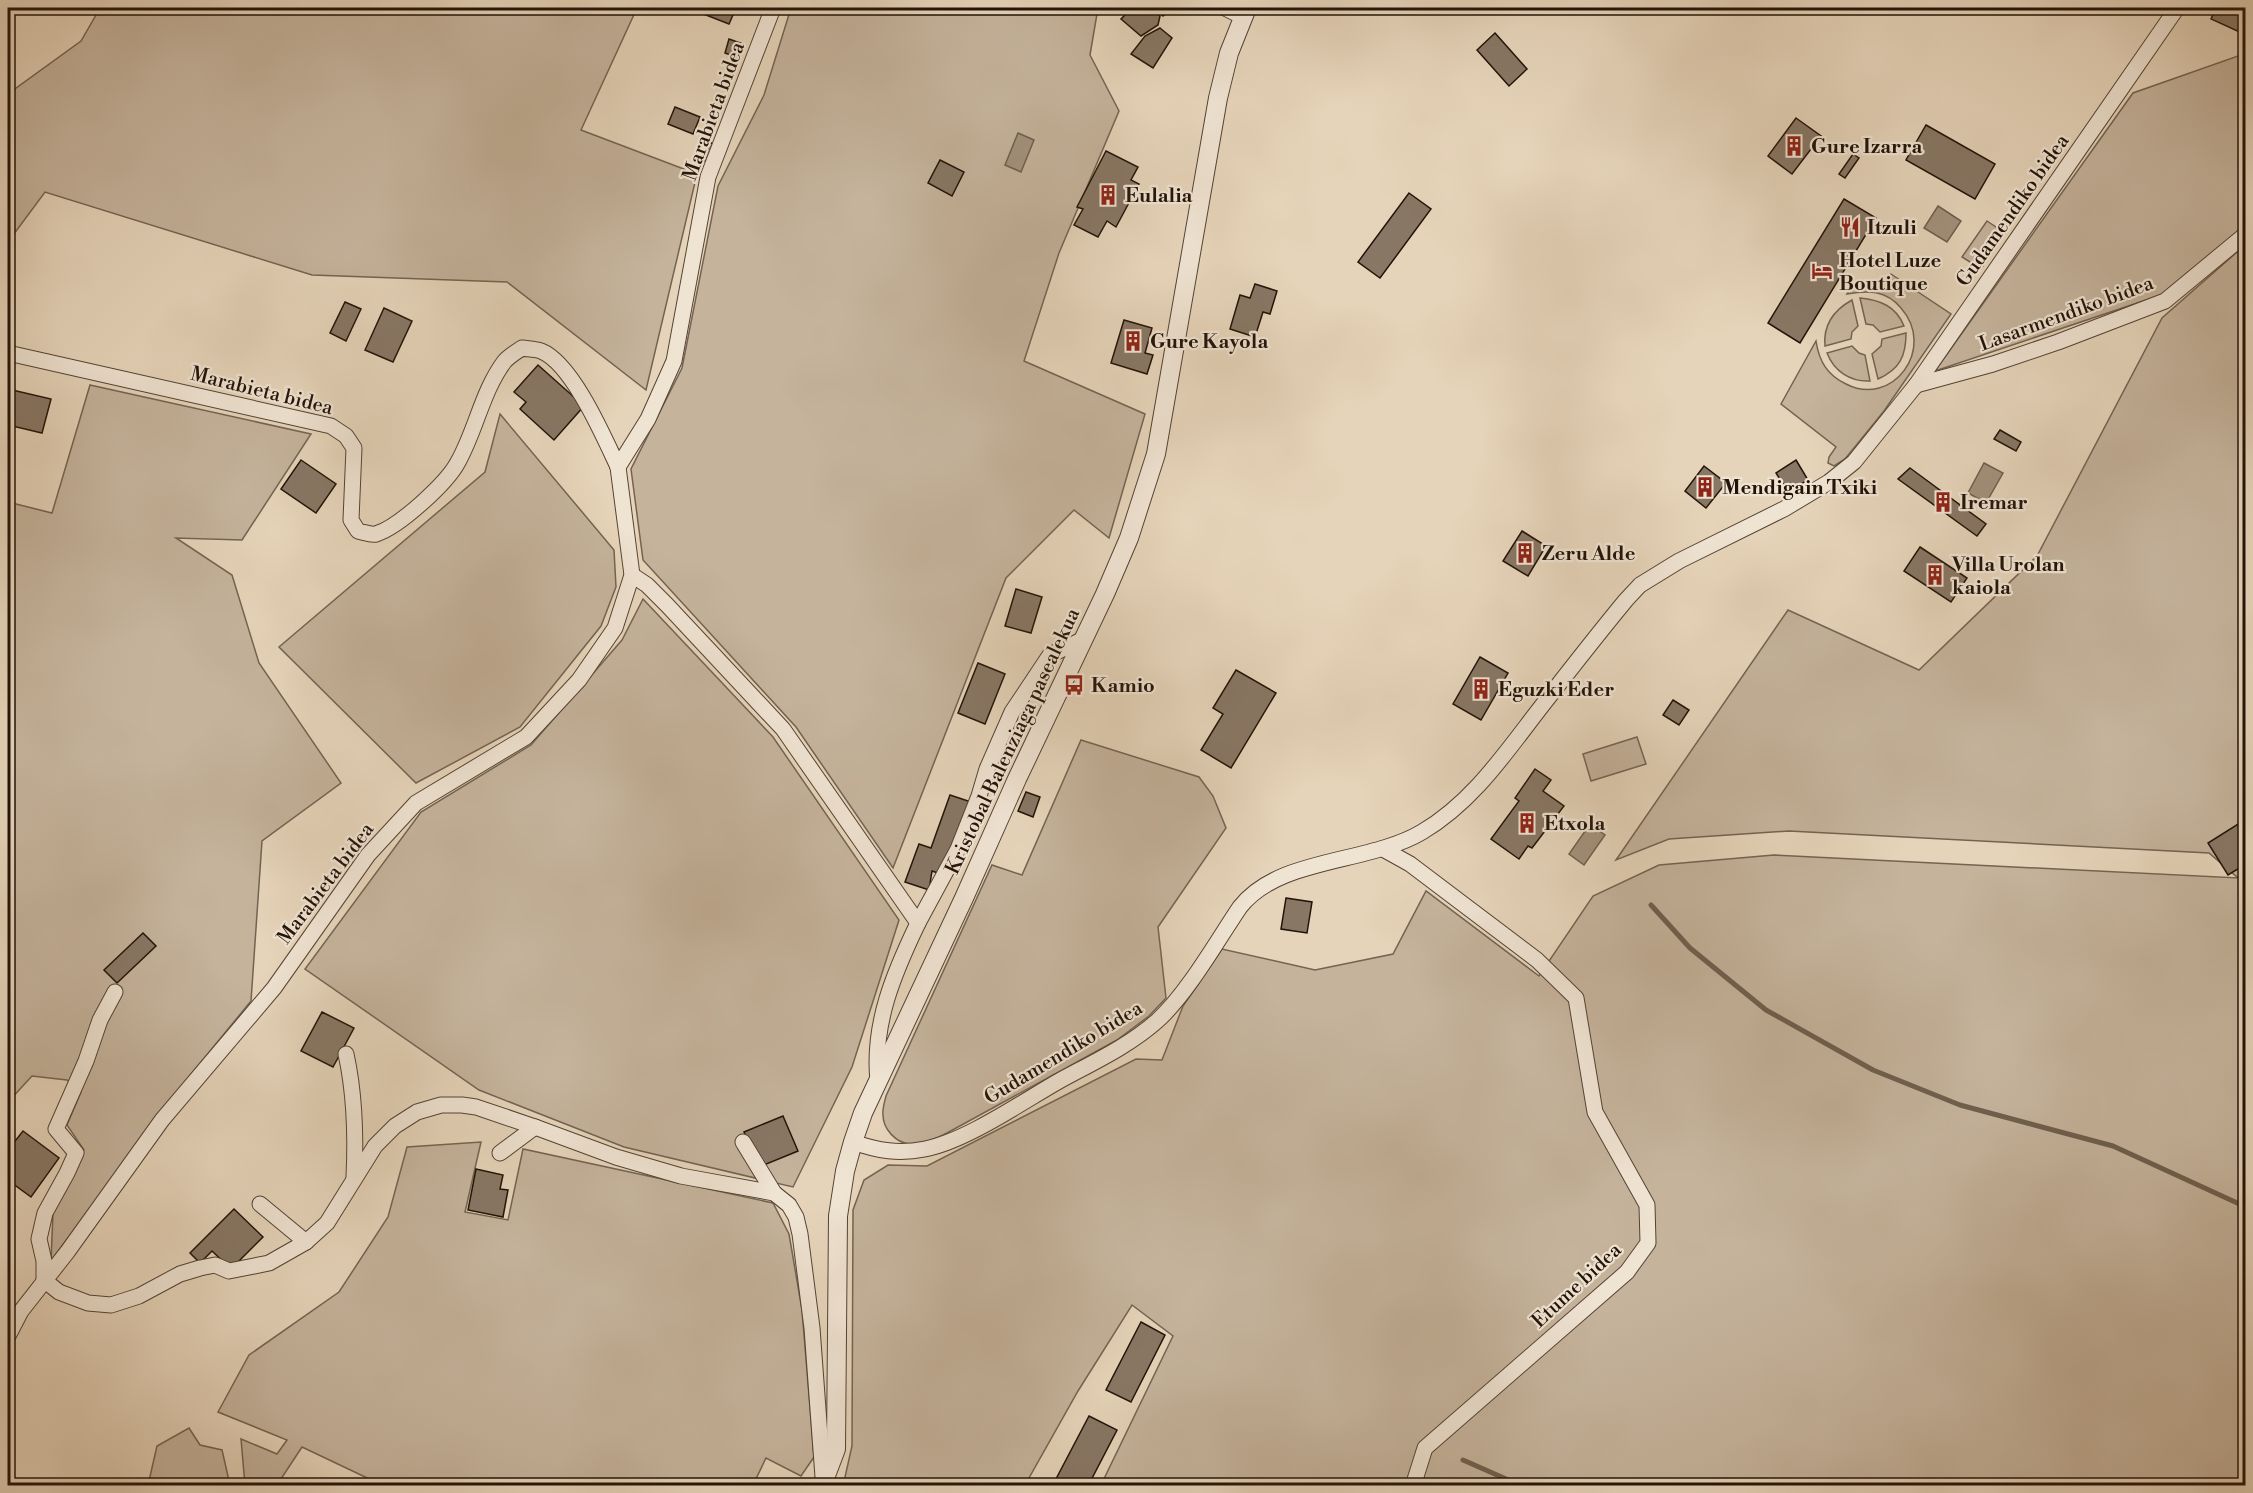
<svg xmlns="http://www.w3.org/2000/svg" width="2253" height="1493" font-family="'Libre Bodoni',serif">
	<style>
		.green { fill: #c5b39c; stroke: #746352; stroke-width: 1.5 }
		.water { fill: #a3927d; stroke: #6f5f4e; stroke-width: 1.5 }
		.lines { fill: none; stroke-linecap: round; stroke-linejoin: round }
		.stream { stroke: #6f5f4e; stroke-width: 5 }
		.building { fill: #887765; stroke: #221308; stroke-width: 1.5 }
		.minor-casing { stroke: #534334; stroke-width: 17 }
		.tertiary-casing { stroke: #534334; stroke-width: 20 }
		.minor { stroke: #efe3d2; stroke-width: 15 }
		.tertiary { stroke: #efe3d2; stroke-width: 18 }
		.labels { text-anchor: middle; stroke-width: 4.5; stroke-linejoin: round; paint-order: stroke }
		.street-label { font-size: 20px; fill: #221308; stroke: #efe3d2 }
		.poi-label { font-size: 20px; font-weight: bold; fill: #221308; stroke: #efe3d2; text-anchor: start }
	</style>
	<rect width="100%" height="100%" fill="#e6d4ba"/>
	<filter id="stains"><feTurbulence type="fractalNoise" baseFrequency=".00333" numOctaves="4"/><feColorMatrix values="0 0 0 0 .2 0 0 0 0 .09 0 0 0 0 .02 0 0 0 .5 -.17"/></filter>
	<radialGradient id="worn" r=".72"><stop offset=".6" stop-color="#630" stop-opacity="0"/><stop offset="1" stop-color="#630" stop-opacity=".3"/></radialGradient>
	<!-- green -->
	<g class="green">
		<polygon points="100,8 637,8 581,130 697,174 646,390 507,282 312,275 45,192 8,242 8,94 81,41"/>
		<polygon points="791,8 1098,8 1090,55 1119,111 1059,253 1024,361 1145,414 1109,538 1074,510 1006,578 893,868 796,727 643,560 631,469 682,368 718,186 764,95"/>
		<polygon points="2245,52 2245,226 2164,294 1935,371 2133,93 2244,54"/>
		<polygon points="1987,221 2005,233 1981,269 1962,257"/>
		<polygon points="2245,245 2245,1485 1101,1485 1173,1336 1132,1305 1078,1391 1025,1485 843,1486 852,1446 853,1210 864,1180 888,1165 927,1166 1136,1059 1162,1060 1183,1006 1222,949 1315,970 1393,954 1426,891 1539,976 1593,896 1659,865 1774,855 2238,878 2209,853 1789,831 1669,839 1616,860 1788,610 1919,670 2037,556 2162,318"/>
		<path d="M1891,274L1951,314L1884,411L1845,459L1834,466L1828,463L1829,457L1836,447L1781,404L1816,341C1819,361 1827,375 1846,384C1892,408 1937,349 1901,308C1886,290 1868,290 1847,294L1853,284L1859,288L1881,289Z"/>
		<path d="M1860,298C1880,300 1896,306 1904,326L1880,332L1873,325L1866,324Z"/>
		<path d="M1852,300L1858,326L1852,332L1851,339L1825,346C1823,325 1834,310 1852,300Z"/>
		<path d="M1906,333C1906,356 1900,369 1878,379L1872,354L1881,346L1882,339Z"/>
		<path d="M1852,346L1859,353L1865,355L1870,381C1850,382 1834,371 1827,353Z"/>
		<polygon points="90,385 311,434 242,540 176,538 232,575 259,663 341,783 262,841 251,1001 161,1111 51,1261 53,1213 84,1150 67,1125 81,1092 67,1080 32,1076 8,1102 8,502 52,513"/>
		<polygon points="500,414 614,550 616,587 601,626 520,727 416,783 279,647 485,472"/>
		<polygon points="643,599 773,737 899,920 852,1067 793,1187 624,1147 479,1090 305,969 421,812 531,745 622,640"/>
		<polygon points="1637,737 1646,764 1591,781 1583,754"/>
		<path d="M1081,740L1199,777L1213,796L1226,828L1158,927L1166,998L1149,1016L1117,1040L947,1133C936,1138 923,1145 910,1144C896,1143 883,1129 883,1115C882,1109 885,1101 886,1096L992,865L1022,875Z"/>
		<polygon points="481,1142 465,1212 508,1220 523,1149 773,1203 789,1234 802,1310 814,1457 801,1476 766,1458 753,1485 384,1486 302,1447 277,1485 245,1485 241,1439 277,1454 287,1440 218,1412 249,1355 339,1292 388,1217 407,1147"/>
		<polygon points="189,1428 200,1445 222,1450 230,1485 148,1485 157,1446"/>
	</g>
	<!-- water -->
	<g class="water">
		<polygon points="1018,133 1034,140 1021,172 1005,165"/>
		<polygon points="1938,206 1961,221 1947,242 1924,228"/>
		<polygon points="1984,463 2003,473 1986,503 1968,493"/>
		<polygon points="1590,824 1605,835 1584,865 1569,854"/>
	</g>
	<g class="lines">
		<!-- stream -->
		<g class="stream">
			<polyline points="1651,905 1690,948 1766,1010 1873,1070 1960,1105 2113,1146 2246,1207"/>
			<polyline points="1463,1460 1522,1486"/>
		</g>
	</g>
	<!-- building -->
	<g class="building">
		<polygon points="703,8 736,8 729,24 701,13"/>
		<polygon points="1132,8 1150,8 1160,16 1158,25 1141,36 1121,19"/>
		<polygon points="1156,8 1173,8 1163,16"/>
		<polygon points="2216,8 2246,8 2246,30 2244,34 2211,19"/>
		<polygon points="1160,28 1172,38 1153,68 1131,54 1145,36"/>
		<polygon points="1495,33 1527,69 1509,86 1477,50"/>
		<polygon points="729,39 743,44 739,58 725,53"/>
		<polygon points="675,107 700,117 693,134 668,124"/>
		<polygon points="1796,118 1821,136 1792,174 1768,156"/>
		<polygon points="1926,125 1995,164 1975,199 1906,160"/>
		<polygon points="709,142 716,145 710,161 701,162"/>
		<polygon points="1106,151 1138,167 1131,180 1139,184 1116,227 1107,221 1098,237 1074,225 1083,209 1077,207"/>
		<polygon points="1853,154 1859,158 1845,178 1839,174"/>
		<polygon points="940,160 964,172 952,196 928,183"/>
		<polygon points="1409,193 1431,209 1380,278 1358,262"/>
		<polygon points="1844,199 1876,218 1800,343 1768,323"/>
		<polygon points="1255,284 1277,291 1270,314 1263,312 1255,337 1230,329 1240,295 1250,298"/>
		<polygon points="345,302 361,309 346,341 330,333"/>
		<polygon points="384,308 412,321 393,362 365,350"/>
		<polygon points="1124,320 1152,328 1145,353 1153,355 1147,374 1111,363"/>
		<polygon points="538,365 584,406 554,440 520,409 526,402 514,392"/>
		<polygon points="8,389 51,399 42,433 8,425"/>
		<polygon points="2000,430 2021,442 2016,451 1994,439"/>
		<polygon points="301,460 336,484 316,513 281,489"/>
		<polygon points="1796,460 1808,480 1788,492 1776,473"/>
		<polygon points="1704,466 1726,483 1706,508 1685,491"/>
		<polygon points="1910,468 1986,524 1977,536 1898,479"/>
		<polygon points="1522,531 1546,546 1528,576 1503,561"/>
		<polygon points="1920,547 1967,578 1951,602 1904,571"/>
		<polygon points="1016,589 1042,597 1031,633 1005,626"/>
		<polygon points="1480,657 1508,673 1481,720 1453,704"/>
		<polygon points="978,663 1005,674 985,724 958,713"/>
		<polygon points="1236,670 1276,693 1231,768 1201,750 1223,714 1213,708"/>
		<polygon points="1673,700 1689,710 1679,725 1663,715"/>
		<polygon points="1535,769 1551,780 1543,791 1564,806 1532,848 1528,846 1519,859 1491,839 1519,801 1515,798"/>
		<polygon points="1026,792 1040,797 1033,817 1018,811"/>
		<polygon points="950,795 971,802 941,874 932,871 929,890 905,882 919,844 931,848"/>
		<polygon points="2246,819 2246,864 2228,875 2208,843"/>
		<polygon points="1286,898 1312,902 1307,933 1281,929"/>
		<polygon points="143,933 156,946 117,983 104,970"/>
		<polygon points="322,1012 354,1028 333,1067 301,1051"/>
		<polygon points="783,1116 798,1151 759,1167 744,1132"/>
		<polygon points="23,1131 59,1158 31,1197 8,1180 8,1150"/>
		<polygon points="476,1169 503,1175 500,1189 508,1190 503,1217 468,1210"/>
		<polygon points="234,1209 263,1237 231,1269 212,1251 200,1263 190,1253"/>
		<polygon points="1141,1322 1165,1335 1131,1402 1106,1390"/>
		<polygon points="1089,1416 1117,1430 1088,1486 1069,1486 1056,1479"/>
	</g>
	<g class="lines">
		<!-- minor casing -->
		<g class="minor-casing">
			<g id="minor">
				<polyline points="1225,8 1243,17"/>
				<path d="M8,353L331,426L346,436L354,448L351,520L358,531C364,532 370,535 376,534C399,527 447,483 458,462C476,430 482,392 504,362C508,357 516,352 522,348C528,349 535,349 541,351C572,363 604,437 618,467"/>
				<polyline points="1916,385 1993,364 2058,342 2165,301 2246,234"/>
				<polyline points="632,575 647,585 667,605 783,729 918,923 958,849 979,796 987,769 1012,712 1050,655 1084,639"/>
				<polyline points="1383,849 1410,864 1537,960 1576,998 1595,1112 1647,1205 1648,1243 1627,1272 1425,1448 1413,1486"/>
				<polyline points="115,992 100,1020 86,1061 56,1129 76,1153 67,1173 45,1213 39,1239 44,1261 44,1280 59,1292 88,1303 111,1305 139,1296 180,1274 200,1268 215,1265 229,1271 269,1263 306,1242 327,1223 375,1146 395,1126 417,1112 441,1105 462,1105 476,1107 535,1127 616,1157 681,1176 774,1193 789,1205 796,1217 800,1234 812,1328 823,1477"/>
				<path d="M346,1054C355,1095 356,1135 354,1177"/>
				<path d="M878,1081C872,1024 894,973 918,923"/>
				<polyline points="743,1142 774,1193"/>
				<path d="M853,1142C878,1151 899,1154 925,1149C966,1141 1022,1102 1059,1081C1092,1063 1129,1046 1157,1021C1187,994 1217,941 1240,907C1279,857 1368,864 1422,832C1473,802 1506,752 1541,707C1569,671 1597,635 1626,600L1640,585L1679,561L1784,509L1829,482L1854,462L1916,385L2177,8"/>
				<polyline points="500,1153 535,1127"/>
				<polyline points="260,1204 306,1242"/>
				<polyline points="8,1336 21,1311 68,1251 162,1120 274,988 368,855 416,803 526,737 579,680 615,628 632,575 618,467 648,419 674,361 708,177 773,8"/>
			</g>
		</g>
		<!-- tertiary casing -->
		<g class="tertiary-casing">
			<polyline id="tertiary" points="822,1486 836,1449 838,1216 845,1171 853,1142 863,1113 964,898 1017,779 1105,594 1129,538 1156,454 1218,98 1229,53 1247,8"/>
		</g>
		<!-- minor -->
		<use href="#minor" class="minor"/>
		<!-- tertiary -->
		<use href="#tertiary" class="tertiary"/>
	</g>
	<!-- icons -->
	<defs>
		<g id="building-bare" transform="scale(1.62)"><path d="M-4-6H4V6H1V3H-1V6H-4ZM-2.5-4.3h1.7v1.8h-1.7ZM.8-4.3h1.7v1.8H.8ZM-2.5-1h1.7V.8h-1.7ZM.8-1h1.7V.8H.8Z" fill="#8f2418" stroke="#efe3d2" stroke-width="2.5" paint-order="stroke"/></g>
		<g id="restaurant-bare" transform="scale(1.62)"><path d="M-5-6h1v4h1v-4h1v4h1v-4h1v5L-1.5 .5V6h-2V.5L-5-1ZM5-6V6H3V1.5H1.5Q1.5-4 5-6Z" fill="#8f2418" stroke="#efe3d2" stroke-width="2.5" paint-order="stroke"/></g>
		<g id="hotel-bare" transform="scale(1.62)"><path d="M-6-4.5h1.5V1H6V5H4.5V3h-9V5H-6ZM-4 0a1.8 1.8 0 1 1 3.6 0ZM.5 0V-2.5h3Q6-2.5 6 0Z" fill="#8f2418" stroke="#efe3d2" stroke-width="2.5" paint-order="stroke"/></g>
		<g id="bus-bare" transform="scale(1.62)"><path d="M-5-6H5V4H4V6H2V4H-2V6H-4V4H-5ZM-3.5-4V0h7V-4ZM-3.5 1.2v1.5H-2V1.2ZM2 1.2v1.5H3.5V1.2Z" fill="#8f2418" stroke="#efe3d2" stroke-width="2.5" paint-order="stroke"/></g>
	</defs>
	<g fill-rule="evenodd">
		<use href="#building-bare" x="1794" y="146"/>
		<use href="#building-bare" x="1108" y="195"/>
		<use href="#restaurant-bare" x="1850" y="227"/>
		<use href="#hotel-bare" x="1822" y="271"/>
		<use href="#building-bare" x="1133" y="341"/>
		<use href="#building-bare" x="1705" y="487"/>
		<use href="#building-bare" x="1943" y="502"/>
		<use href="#building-bare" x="1525" y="553"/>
		<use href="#building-bare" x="1935" y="575"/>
		<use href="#bus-bare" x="1074" y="685"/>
		<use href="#building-bare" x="1481" y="689"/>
		<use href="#building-bare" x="1527" y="823"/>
	</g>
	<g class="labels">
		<!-- street labels -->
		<g class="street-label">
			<text transform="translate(713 111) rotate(-70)" y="7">Marabieta bidea</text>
			<text transform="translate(2012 210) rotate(-55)" y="7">Gudamendiko bidea</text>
			<text transform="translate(2066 313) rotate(-20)" y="7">Lasarmendiko bidea</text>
			<text transform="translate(262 390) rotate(14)" y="7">Marabieta bidea</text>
			<text transform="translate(1012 741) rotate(-65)" y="7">Kristobal Balenziaga pasealekua</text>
			<text transform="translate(325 883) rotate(-53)" y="7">Marabieta bidea</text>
			<text transform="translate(1063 1052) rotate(-31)" y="7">Gudamendiko bidea</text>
			<text transform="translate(1576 1285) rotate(-43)" y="7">Etume bidea</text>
		</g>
		<!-- poi labels -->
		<g class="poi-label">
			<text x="1811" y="153">Gure Izarra</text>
			<text x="1125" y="202">Eulalia</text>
			<text x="1867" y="234">Itzuli</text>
			<text x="1839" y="267">Hotel Luze<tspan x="1839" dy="23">Boutique</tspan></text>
			<text x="1150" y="348">Gure Kayola</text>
			<text x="1722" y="494">Mendigain Txiki</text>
			<text x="1960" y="509">Iremar</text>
			<text x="1542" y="560">Zeru Alde</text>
			<text x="1952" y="571">Villa Urolan<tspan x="1952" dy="23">kaiola</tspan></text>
			<text x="1091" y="692">Kamio</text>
			<text x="1498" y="696">Eguzki Eder</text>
			<text x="1544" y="830">Etxola</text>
		</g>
	</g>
	<!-- margin -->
	<rect width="2253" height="1493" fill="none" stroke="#e6d4ba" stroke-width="30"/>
	<rect x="9" y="9" width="2235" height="1475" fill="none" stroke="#221308" stroke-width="3"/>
	<rect x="15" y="15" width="2223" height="1463" fill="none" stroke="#221308" stroke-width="1.5"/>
	<rect width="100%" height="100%" filter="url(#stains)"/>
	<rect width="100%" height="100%" fill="url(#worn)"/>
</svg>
